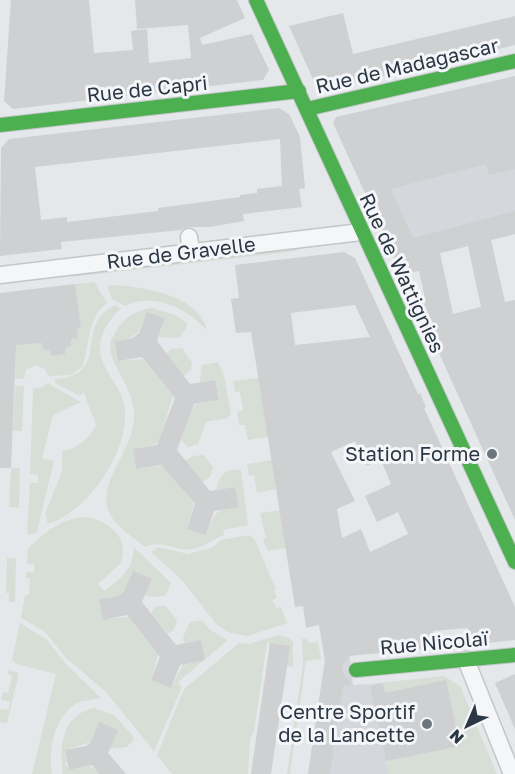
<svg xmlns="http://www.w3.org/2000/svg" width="515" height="774" font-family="'Golos Text',sans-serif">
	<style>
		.built { fill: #d4d8dd }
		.green { fill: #d7ded6 }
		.building { fill: #ced0d2; fill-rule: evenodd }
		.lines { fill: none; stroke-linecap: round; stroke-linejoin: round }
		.street-casing { stroke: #c3c6c8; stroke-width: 19 }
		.fast-casing { stroke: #c3c6c8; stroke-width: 16 }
		.street { stroke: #f5f6f7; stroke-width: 16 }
		.fast { stroke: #4caf50; stroke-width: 14 }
		.poi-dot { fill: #6d757e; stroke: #f4f6f9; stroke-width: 2 }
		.labels { text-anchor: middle; stroke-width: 6; stroke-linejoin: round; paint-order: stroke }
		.street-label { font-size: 20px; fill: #2c3744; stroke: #f4f6f9 }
		.poi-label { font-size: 20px; fill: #2c3744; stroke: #f4f6f9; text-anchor: end }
	</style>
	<rect width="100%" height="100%" fill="#e5e8ea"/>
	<!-- built -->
	<g class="built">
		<polygon points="515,146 515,234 398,264 360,181"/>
		<polygon points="350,656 353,685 369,684 370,686 389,774 308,774 325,659"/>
	</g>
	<!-- green -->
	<g class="green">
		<polygon points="296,243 297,251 72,277 71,269"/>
		<path d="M94,282L107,303C85,320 91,346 82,367L71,375L48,376L45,369L35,365L26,370L24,379L15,378L16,344L42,343L43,348L50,351L51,356L65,354V349L71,345V339L78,338L77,328H81L75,284Z"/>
		<path d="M114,285C144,287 199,295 207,330C186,309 155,291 125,306L112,299L107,286Z"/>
		<path d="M115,305L121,308C110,319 100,332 100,348C100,369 119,383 124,403C133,447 89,511 48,524L45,514L62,471V451C77,449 90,439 96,425L84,393L80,396L55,383V379C113,375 72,326 115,305Z"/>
		<path d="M152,308L175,315L187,323L186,329L179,338L159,337L165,318L147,312C138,334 139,337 115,341L118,361L143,359L173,396L159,441L154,445L133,449L136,469L163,466L194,502L187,529L206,535C216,511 213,511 239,506L235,487L216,490C220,476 224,467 241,470L248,525L223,530L224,535C212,539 205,547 193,549C174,552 166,539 145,547C134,538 118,528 111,516C92,483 137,451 134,412C132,384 109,366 110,343C119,323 129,311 152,308Z"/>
		<polygon points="182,348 192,363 191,370 183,377 166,354 171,349"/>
		<polygon points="218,362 224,376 231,413 228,418 206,422 198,444 188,447 181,440 193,407 197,404 219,400 215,380 200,382 202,365"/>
		<polygon points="259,378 268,437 248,440 245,425 239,425 237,412 243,410 240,392 235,392 233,381"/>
		<polygon points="47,383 81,402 53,415 42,458 54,461 37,532 30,535 27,533 30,483 38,483 38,475 30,474 33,389 43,387"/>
		<polygon points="15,386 24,386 22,431 13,431"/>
		<polygon points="204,455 213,467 210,477 203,482 185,461 193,456"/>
		<polygon points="272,460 276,489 257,493 254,475 249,476 247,464"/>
		<polygon points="11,468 20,468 19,508 9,507"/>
		<polygon points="280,510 286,548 268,551 263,540 266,538 260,513"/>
		<path d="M88,517C110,522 131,539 120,564L98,584L104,591C121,579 133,569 134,547L171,583L165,596L150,597L145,595L152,579L119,596L99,599L103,619L128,617L158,655L151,680L171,688L183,664L205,660L201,640L184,643L183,637L190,622L202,620L210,630L228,640L178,682L182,687L154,751L105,691L66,658L45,632L21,618L25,595H29L30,578H26V572H34V564H27L28,549C43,533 64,516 88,517Z"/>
		<polygon points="249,535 255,540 276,590 274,591 277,598 272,600 276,608 281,607 287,623 248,636 230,633 216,624 182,580 151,552 159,547 188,554 211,548 221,540"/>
		<polygon points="7,558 16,558 15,602 9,602 9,593 6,593"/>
		<polygon points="156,606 166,606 177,621 174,630 168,634 151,613"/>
		<path d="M20,623L47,640L66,664L101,698C93,700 81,700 74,705C54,719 48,751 52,774H32L56,674L16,664L12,660Z"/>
		<polygon points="278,635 289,638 293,642 293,667 287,666 289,646 267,643 254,731 250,739 248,774 172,774 157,755 184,689 239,643 249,644"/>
		<polygon points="307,638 308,643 318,642 321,659 306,661 290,774 287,774 303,664 302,639"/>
		<polygon points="9,670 19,673 7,723 0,722 0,709 8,710 10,702 1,700 3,692 8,693 12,676 8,674"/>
		<polygon points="444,676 460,686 497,774 389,774 369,684"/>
		<path d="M94,708L114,715L133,736V740L127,747L110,749L99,722L91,742L65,750L67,762H64L69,770L90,766L99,774H63C59,746 62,715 94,708Z"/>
	</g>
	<!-- building -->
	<g class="building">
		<polygon points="11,0 89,0 94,53 133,50 131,31 147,29 149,63 191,58 188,25 137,29 135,0 237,0 245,18 200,38 202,45 252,34 269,70 263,80 13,109 4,101"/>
		<polygon points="343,13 353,54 515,16 515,45 323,90 316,86 289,26"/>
		<path d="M515,76V169L489,175L486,164L391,189L413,238L515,211V234L491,240L505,302L515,300V520L417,305L426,303L419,271L402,274L333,123L336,117ZM468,246L481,307L453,314L440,253Z"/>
		<path d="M279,108L289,114L300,137L305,188L299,189L302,207L243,214L244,221L210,227H188L181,230L61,242L62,249L0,256L1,148L9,139ZM280,139L282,186L257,189V193L240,195V197L158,208V211L67,222V217L41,220L35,167Z"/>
		<path d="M344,252L355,258L418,394L420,393L426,407L424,408L515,607V640L470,645L468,628L433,631L434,648L349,656L343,665L342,672L353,685L343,686L330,774H308L325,661L319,625L306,628L303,606L295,607L251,332L236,333L231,299L239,298L235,265ZM355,305L370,337L295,345L291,313ZM355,441L367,466L381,460L391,484L365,496L377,522L398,512L408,534L370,552L361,529L342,538L337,509L355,501L331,452Z"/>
		<polygon points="75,284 81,328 77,328 78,338 71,339 71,345 65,349 65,354 51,356 50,351 43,349 42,343 16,345 11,468 0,468 0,293"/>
		<polygon points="147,312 165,318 157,341 190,384 215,380 219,400 194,404 177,450 210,491 235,487 239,507 214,511 206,535 187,529 195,503 161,465 136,469 133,449 157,445 175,398 142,357 118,361 115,341 133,338 139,333"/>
		<polygon points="133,571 152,579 142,602 176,645 201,640 205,660 180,665 171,688 151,680 160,657 127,615 103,620 99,599 119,596 124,592"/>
		<polygon points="270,643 290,646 279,720 271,774 251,774"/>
		<polygon points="515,674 515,729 495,683"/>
		<polygon points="446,680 460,746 386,761 370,686 383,683 385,693"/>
		<polygon points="99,722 118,730 108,753 126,774 99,774 92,765 69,770 65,750 86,746 91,742"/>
	</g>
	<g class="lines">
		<!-- street casing -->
		<g class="street-casing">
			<g id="street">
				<polyline points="189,237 191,252"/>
				<polyline points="0,275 361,232"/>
				<polyline points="466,660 512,774"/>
			</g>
		</g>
		<!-- fast casing -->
		<g class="fast-casing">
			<g id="fast">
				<polyline points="256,0 515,562"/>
				<polyline points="307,109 515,61"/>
				<polyline points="0,125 299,91"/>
				<polyline points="356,670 515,655"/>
			</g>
		</g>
		<!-- street -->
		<use href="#street" class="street"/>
		<!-- fast -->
		<use href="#fast" class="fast"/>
	</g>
	<!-- markers -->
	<g class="poi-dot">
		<circle cx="492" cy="454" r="6"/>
		<circle cx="427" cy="724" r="6"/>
	</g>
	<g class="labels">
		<!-- street labels -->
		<g class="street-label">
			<text transform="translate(407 66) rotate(-13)" y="7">Rue de Madagascar</text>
			<text transform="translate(147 89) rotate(-6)" y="7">Rue de Capri</text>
			<text transform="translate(181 253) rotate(-7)" y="7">Rue de Gravelle</text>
			<text transform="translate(402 273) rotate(65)" y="7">Rue de Wattignies</text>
			<text transform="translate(434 643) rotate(-5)" y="7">Rue Nicolaï</text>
		</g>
		<!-- poi labels -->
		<g class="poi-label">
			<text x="480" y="461">Station Forme</text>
			<text x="415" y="719">Centre Sportif<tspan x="415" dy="23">de la Lancette</tspan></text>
		</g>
	</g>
	<!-- north arrow -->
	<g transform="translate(467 726) rotate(224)" stroke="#f4f6f9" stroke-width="4.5" paint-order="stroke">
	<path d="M0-4.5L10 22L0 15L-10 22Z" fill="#2c3744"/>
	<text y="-9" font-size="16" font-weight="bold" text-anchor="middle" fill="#2c3744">N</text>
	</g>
</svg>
